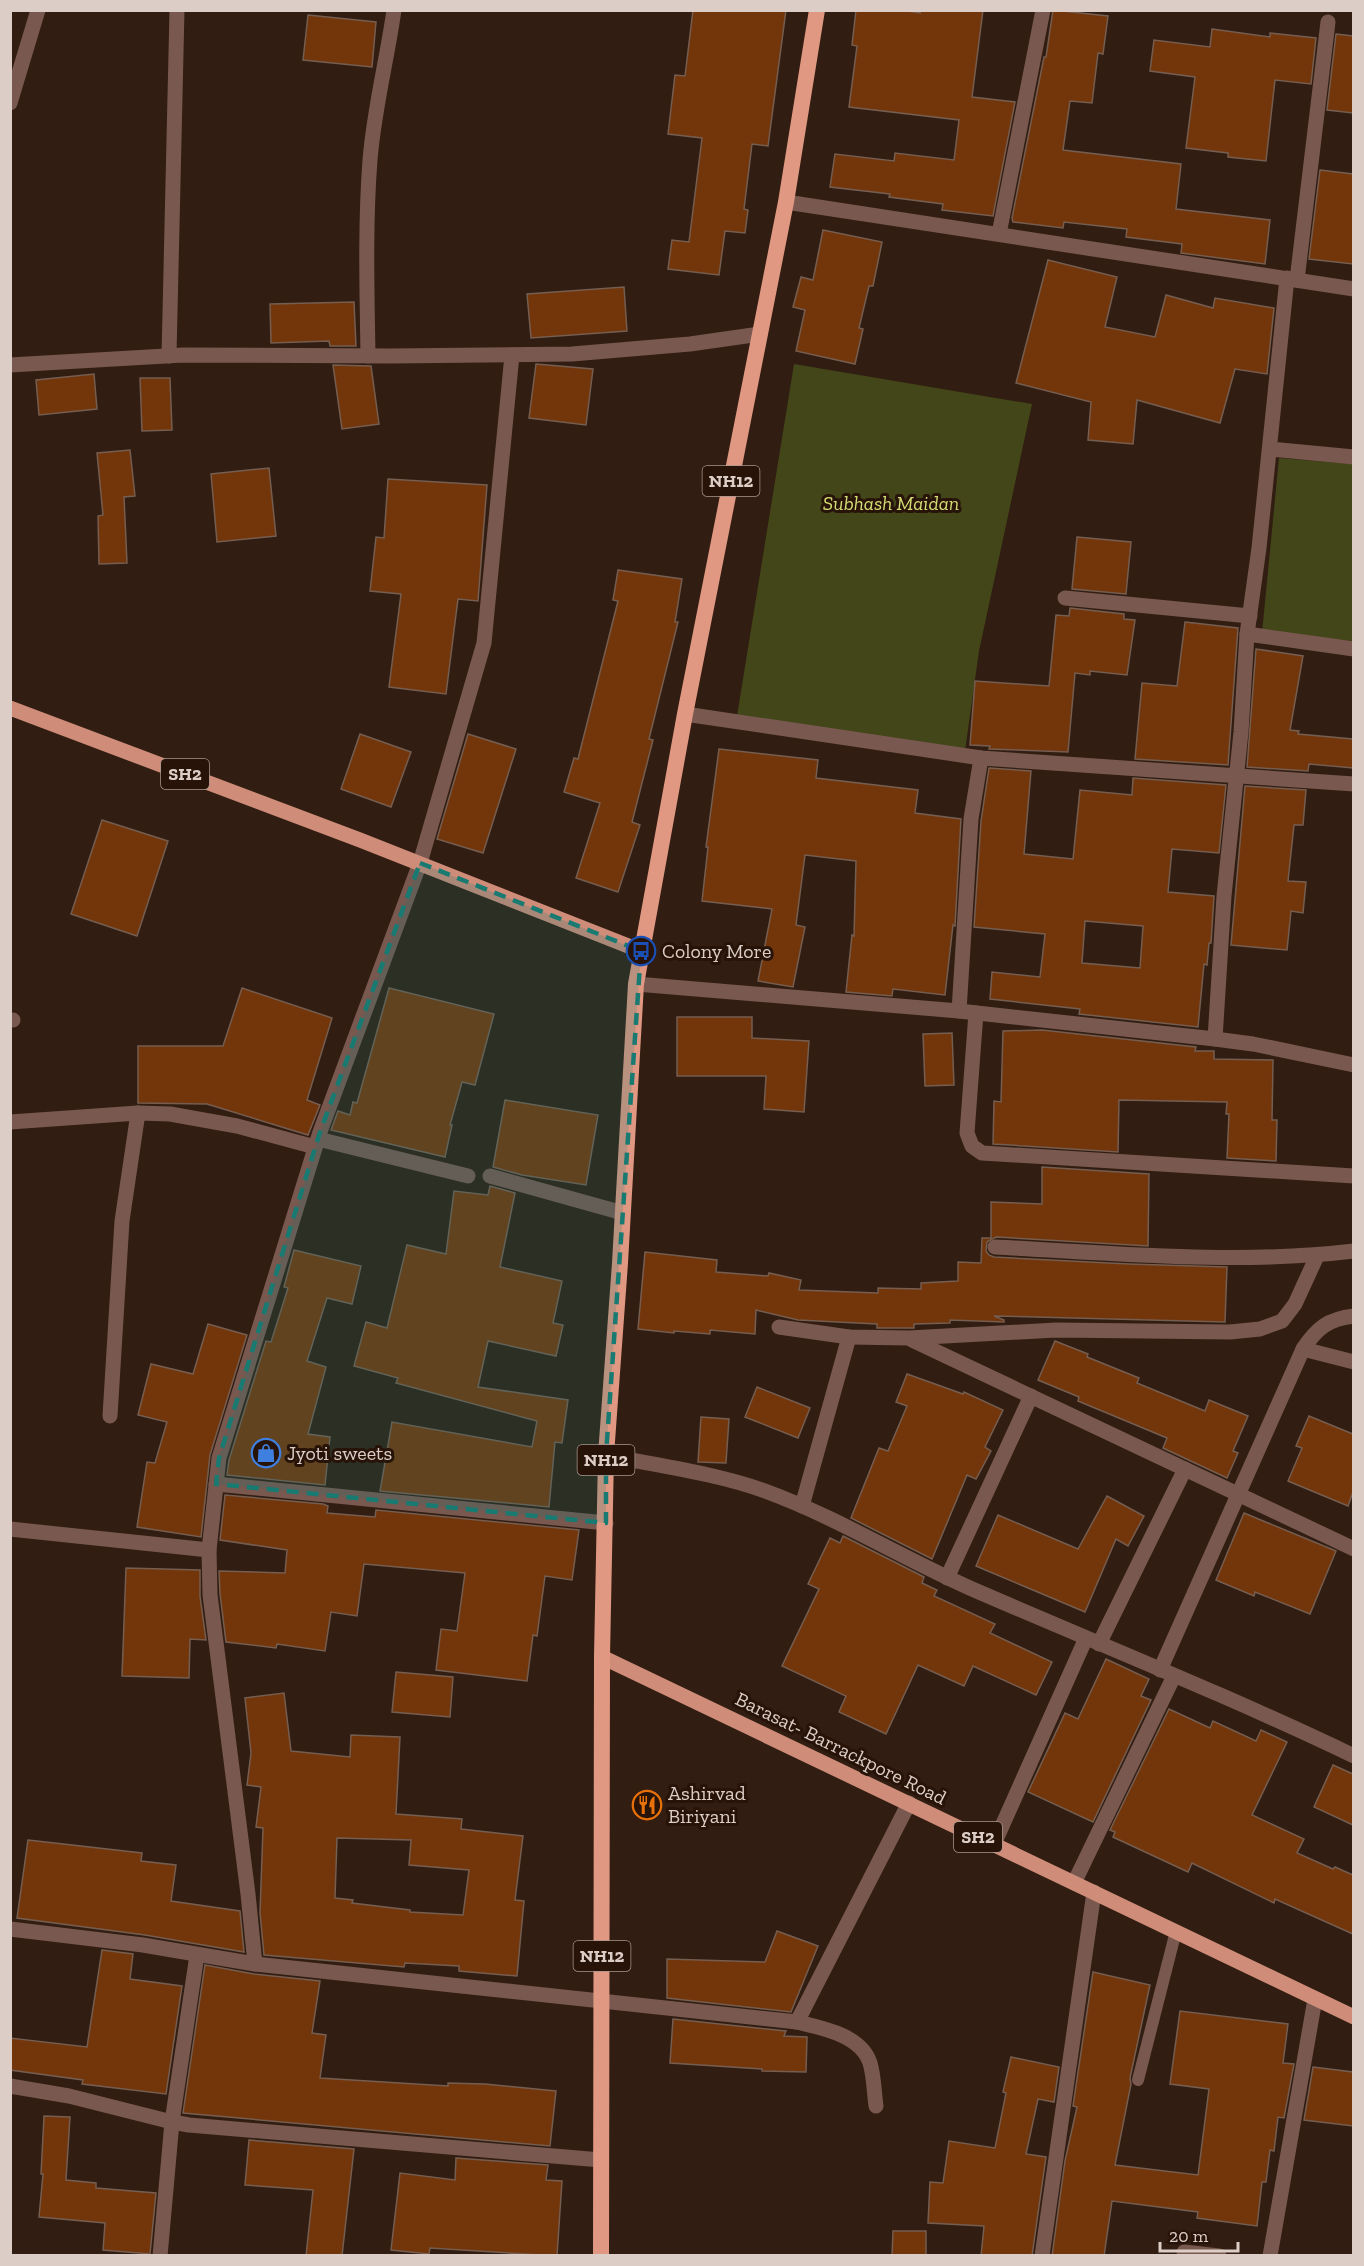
<svg xmlns="http://www.w3.org/2000/svg" width="1364" height="2266" font-family="'Zilla Slab',serif">
	<style>
		.green { fill: #424619 }
		.building { fill: #73360b; stroke: #755d50; stroke-width: 1.5; fill-rule: evenodd }
		.lines { fill: none; stroke-linecap: round; stroke-linejoin: round }
		.service { stroke: #78584f; stroke-width: 12 }
		.minor { stroke: #78584f; stroke-width: 15 }
		.tertiary { stroke: #78584f; stroke-width: 15 }
		.primary { stroke: #cf8d79; stroke-width: 15 }
		.trunk { stroke: #e09882; stroke-width: 16 }
		.marked { fill: #197a72; fill-opacity: 0.2; stroke: #197a72; stroke-width: 4.5; stroke-dasharray: 12 8; stroke-linejoin: round }
		.labels { text-anchor: middle; stroke-width: 6; stroke-linejoin: round; paint-order: stroke }
		.shield { fill: #271308; stroke: #a6968e; stroke-width: 1.5 }
		.shield-label { font-size: 18px; font-weight: bold; fill: #dccec7 }
		.park-label { font-size: 20px; font-style: italic; fill: #d4dd74; stroke: #271308 }
		.poi-label { font-size: 20px; fill: #dccec7; stroke: #271308; text-anchor: start }
		.street-label { font-size: 20px; fill: #dccec7; stroke: #271308 }
	</style>
	<rect width="100%" height="100%" fill="#311d11"/>
	<!-- green -->
	<g class="green">
		<polygon points="794,364 1032,404 979,651 965,751 737,716"/>
		<polygon points="1279,458 1353,464 1353,641 1262,633"/>
	</g>
	<!-- building -->
	<g class="building">
		<polygon points="693,10 786,10 768,146 752,144 744,209 748,210 745,233 725,231 719,275 668,269 672,240 689,242 702,138 668,134 675,75 685,76"/>
		<polygon points="856,10 901,10 920,13 921,10 983,10 972,97 1015,102 993,216 942,210 943,204 889,197 890,194 830,187 835,154 894,161 895,153 954,160 959,120 849,107 857,46 852,45"/>
		<polygon points="1053,10 1108,16 1103,54 1098,53 1092,103 1070,101 1063,150 1181,164 1176,209 1270,220 1265,264 1181,253 1182,244 1126,237 1127,229 1064,222 1063,228 1013,222 1012,218 1044,57 1046,57"/>
		<polygon points="308,15 376,22 372,67 303,60"/>
		<polygon points="1212,29 1270,37 1270,33 1316,38 1311,84 1275,80 1266,161 1228,157 1228,153 1186,148 1195,77 1150,71 1154,40 1210,47"/>
		<polygon points="1336,34 1353,36 1353,113 1327,110"/>
		<polygon points="1320,170 1353,174 1353,264 1309,259"/>
		<polygon points="823,230 882,242 873,286 869,286 859,328 863,329 855,364 796,351 805,310 793,307 801,277 813,280"/>
		<polygon points="1048,260 1117,277 1105,327 1155,337 1166,295 1213,308 1215,298 1274,308 1267,374 1235,369 1220,423 1137,400 1133,444 1088,440 1091,402 1016,383"/>
		<polygon points="624,287 627,331 531,338 527,294"/>
		<polygon points="354,302 356,346 330,346 329,341 271,343 270,304"/>
		<polygon points="536,364 593,369 586,425 529,418"/>
		<polygon points="333,365 371,366 379,424 342,429"/>
		<polygon points="94,374 97,409 39,415 36,380"/>
		<polygon points="140,378 170,378 172,430 142,431"/>
		<polygon points="130,450 135,496 124,497 127,563 99,564 98,516 103,515 97,453"/>
		<polygon points="269,468 276,536 217,542 211,474"/>
		<polygon points="388,479 487,485 478,601 458,599 446,694 389,687 401,594 370,591 376,537 384,538"/>
		<polygon points="1077,537 1131,542 1126,594 1072,589"/>
		<polygon points="618,570 682,579 675,622 678,622 649,739 653,740 632,822 640,825 618,892 576,878 600,803 564,792 574,758 578,759 618,601 613,600"/>
		<polygon points="1070,608 1124,614 1124,619 1135,620 1127,675 1090,671 1090,675 1075,673 1068,752 989,749 990,746 970,745 975,681 1049,686 1056,615 1069,616"/>
		<polygon points="1185,622 1238,628 1228,765 1135,759 1142,683 1177,686"/>
		<polygon points="1256,649 1303,656 1290,730 1299,731 1298,734 1353,739 1353,768 1309,764 1308,771 1247,767"/>
		<polygon points="360,734 411,752 391,807 341,789"/>
		<polygon points="468,734 516,749 483,853 437,839"/>
		<polygon points="719,749 818,760 816,778 918,790 915,813 961,819 955,926 953,925 945,995 893,989 892,996 846,992 852,935 854,936 856,861 805,855 796,925 805,927 793,987 758,981 772,909 702,901 708,847 706,847"/>
		<path d="M989,768L1031,771L1024,854L1073,859L1080,790L1132,795L1133,778L1226,785L1219,853L1172,849L1168,892L1214,896L1211,943H1209L1207,965L1204,964L1198,1027L1079,1014L1080,1009L990,999L992,972L1040,977L1045,934L974,927L981,821ZM1085,921L1143,926L1140,968L1082,963Z"/>
		<polygon points="1245,786 1306,790 1303,825 1294,825 1288,881 1306,882 1303,913 1291,911 1287,950 1231,945"/>
		<polygon points="102,820 168,841 137,936 71,914"/>
		<polygon points="242,988 332,1018 307,1100 320,1105 308,1135 207,1104 138,1103 138,1046 223,1046"/>
		<polygon points="389,988 494,1014 475,1085 462,1082 450,1125 452,1125 445,1157 331,1130 338,1111 350,1115 353,1102 357,1103"/>
		<polygon points="677,1017 752,1017 752,1038 809,1041 804,1112 764,1109 766,1076 677,1076"/>
		<polygon points="1042,1030 1196,1047 1195,1051 1214,1051 1214,1059 1273,1060 1272,1120 1277,1120 1276,1161 1227,1158 1229,1114 1226,1114 1227,1102 1119,1100 1118,1152 993,1144 994,1101 1001,1102 1003,1031"/>
		<polygon points="952,1033 954,1085 925,1086 923,1034"/>
		<polygon points="505,1100 598,1115 586,1185 522,1175 493,1167"/>
		<polygon points="1042,1167 1149,1174 1148,1246 996,1237 987,1242 986,1251 989,1255 994,1257 1129,1264 1227,1267 1225,1322 994,1316 1004,1320 1004,1322 950,1320 950,1323 914,1324 914,1328 877,1328 877,1324 798,1320 756,1310 755,1334 710,1330 710,1334 674,1331 674,1333 638,1329 645,1252 717,1260 716,1272 768,1276 769,1273 801,1280 799,1290 878,1293 878,1288 921,1289 921,1283 958,1281 958,1262 981,1263 982,1238 991,1238 991,1202 1042,1204"/>
		<polygon points="490,1186 515,1193 500,1267 562,1281 553,1323 563,1325 556,1356 488,1341 478,1387 568,1400 562,1443 555,1442 549,1507 380,1491 392,1422 532,1447 537,1421 396,1383 398,1378 354,1366 366,1322 387,1328 407,1245 446,1254 454,1191 488,1195"/>
		<polygon points="294,1250 361,1266 352,1304 327,1298 307,1361 326,1367 308,1434 330,1437 325,1485 227,1475 229,1460 266,1341 271,1342 288,1288 284,1287"/>
		<polygon points="208,1324 247,1335 210,1455 201,1537 137,1527 147,1462 155,1463 167,1422 138,1415 151,1364 193,1374"/>
		<polygon points="1055,1341 1088,1354 1087,1357 1139,1378 1137,1383 1205,1411 1209,1400 1248,1416 1233,1451 1238,1453 1227,1478 1163,1448 1167,1438 1078,1401 1079,1397 1038,1380"/>
		<polygon points="907,1374 963,1394 964,1392 1003,1410 985,1447 991,1451 976,1479 967,1475 932,1559 851,1518 879,1448 888,1451 907,1406 896,1402"/>
		<polygon points="757,1387 810,1408 798,1438 745,1417"/>
		<polygon points="1309,1416 1353,1434 1353,1492 1348,1506 1288,1481 1302,1448 1296,1446"/>
		<polygon points="701,1417 729,1419 726,1463 698,1462"/>
		<polygon points="225,1495 323,1504 328,1506 327,1513 375,1517 376,1510 579,1530 572,1580 545,1576 537,1636 533,1635 527,1681 436,1670 441,1629 457,1631 465,1573 364,1564 357,1616 331,1612 325,1651 277,1644 276,1648 226,1642 220,1594 219,1571 285,1573 287,1550 220,1540"/>
		<polygon points="1107,1496 1144,1516 1128,1546 1116,1539 1085,1612 976,1566 998,1515 1078,1549"/>
		<polygon points="1244,1513 1336,1551 1310,1614 1255,1592 1254,1596 1216,1580"/>
		<polygon points="843,1536 924,1577 922,1583 937,1590 934,1596 995,1624 990,1633 1052,1662 1036,1695 973,1666 964,1686 918,1665 886,1734 839,1712 846,1696 782,1666 819,1589 808,1584 830,1538 840,1543"/>
		<polygon points="126,1568 200,1570 200,1596 206,1640 190,1639 189,1678 122,1676"/>
		<polygon points="1106,1659 1149,1679 1141,1696 1151,1700 1093,1822 1028,1792 1065,1713 1078,1719"/>
		<polygon points="396,1672 453,1677 450,1717 392,1712"/>
		<path d="M284,1693L291,1751L350,1757L351,1735L400,1737L396,1814L462,1819L461,1829L523,1836L515,1900L524,1901L517,1976L459,1971V1966L405,1963L404,1967L264,1955L260,1913L263,1828L256,1827L261,1787L247,1785L251,1753L245,1698ZM337,1838L411,1840L409,1865L469,1870L463,1915L410,1912V1910L352,1903L353,1900L335,1898Z"/>
		<polygon points="1169,1709 1210,1728 1213,1721 1256,1741 1261,1730 1287,1742 1252,1815 1304,1839 1297,1853 1333,1869 1335,1867 1353,1875 1353,1934 1275,1899 1274,1903 1192,1863 1188,1872 1113,1837 1115,1832 1110,1830"/>
		<polygon points="1333,1765 1353,1774 1353,1825 1314,1807"/>
		<polygon points="28,1840 142,1853 141,1861 176,1865 171,1901 240,1911 244,1952 145,1935 17,1918"/>
		<polygon points="777,1931 818,1946 791,2012 667,1998 667,1959 765,1962"/>
		<polygon points="102,1950 133,1954 130,1979 182,1986 166,2094 82,2084 83,2080 10,2070 10,2038 87,2047"/>
		<polygon points="205,1965 254,1974 320,1981 312,2033 326,2035 320,2078 448,2086 448,2083 485,2084 556,2091 550,2146 183,2113"/>
		<polygon points="1093,1972 1150,1985 1130,2078 1131,2084 1115,2165 1198,2175 1209,2089 1170,2084 1180,2011 1288,2024 1283,2063 1294,2064 1284,2118 1278,2117 1274,2151 1270,2150 1266,2182 1262,2182 1257,2226 1197,2218 1198,2212 1112,2201 1104,2256 1052,2256 1065,2161 1077,2107 1073,2106"/>
		<polygon points="673,2019 786,2031 784,2036 807,2037 806,2072 762,2071 762,2069 670,2063"/>
		<polygon points="1011,2057 1059,2067 1054,2102 1038,2099 1026,2154 1046,2157 1032,2256 981,2256 984,2226 928,2223 930,2182 943,2183 949,2141 995,2148 1006,2093 1003,2092"/>
		<polygon points="1313,2067 1353,2072 1353,2126 1304,2120"/>
		<polygon points="44,2116 70,2117 66,2180 96,2183 96,2188 156,2193 150,2254 103,2250 105,2223 39,2217 43,2174 41,2174"/>
		<polygon points="249,2140 354,2149 342,2256 306,2256 313,2190 245,2185"/>
		<polygon points="456,2158 548,2165 546,2180 562,2181 557,2256 430,2248 429,2254 391,2250 400,2173 455,2180"/>
		<polygon points="893,2231 926,2231 926,2256 892,2256"/>
	</g>
	<g class="lines">
		<!-- service -->
		<polyline class="service" points="1138,2080 1176,1931"/>
		<!-- minor -->
		<g class="minor">
			<polyline points="10,103 38,10"/>
			<polyline points="999,234 1043,10"/>
			<polyline points="1297,280 1328,22"/>
			<polyline points="169,356 177,10"/>
			<path d="M368,356C367,291 365,225 370,160C374,109 387,60 394,10"/>
			<polyline points="10,365 183,355 391,356 572,354 690,344 760,334"/>
			<polyline points="1270,449 1354,457"/>
			<polyline points="1065,598 1250,616"/>
			<polyline points="1247,634 1354,649"/>
			<polyline points="685,714 981,758 1354,784"/>
			<polyline points="959,1011 971,819 981,758"/>
			<polyline points="976,1013 967,1133 972,1146 982,1153 1354,1176"/>
			<polyline points="10,1020 13,1020"/>
			<polyline points="1215,1039 1224,896 1241,732 1247,634 1259,548 1287,278"/>
			<polyline points="10,1122 138,1113 170,1114 237,1126 315,1147"/>
			<polyline points="318,1139 468,1176"/>
			<polyline points="490,1176 623,1213"/>
			<path d="M995,1247C1114,1253 1235,1265 1354,1251"/>
			<polyline points="779,1327 849,1337 909,1338 1056,1330 1230,1332 1260,1329 1282,1321 1295,1304 1317,1256"/>
			<polyline points="912,1340 1354,1549"/>
			<polyline points="1303,1349 1354,1362"/>
			<polyline points="110,1416 122,1221 138,1113"/>
			<path d="M606,1455C659,1466 715,1473 765,1491C839,1518 907,1561 979,1592C1104,1646 1231,1697 1354,1756"/>
			<polyline points="216,1484 606,1523"/>
			<polyline points="802,1506 849,1337"/>
			<polyline points="10,1529 209,1550"/>
			<polyline points="947,1578 1031,1396"/>
			<polyline points="1099,1644 1185,1469"/>
			<path d="M1160,1670L1303,1349C1317,1328 1328,1319 1354,1316"/>
			<polyline points="994,1844 1086,1638"/>
			<polyline points="1074,1883 1174,1676"/>
			<path d="M10,1929L143,1945L255,1964L797,2022C822,2028 861,2035 870,2063C874,2076 874,2092 876,2106"/>
			<polyline points="255,1964 248,1894 210,1595 209,1550 219,1458 320,1132 420,863 484,643 512,355"/>
			<polyline points="797,2022 909,1803"/>
			<polyline points="10,2086 69,2096 172,2122 189,2125 601,2160"/>
			<polyline points="1184,2252 1219,2256"/>
			<polyline points="160,2256 172,2122 197,1955"/>
			<polyline points="1042,2256 1094,1892"/>
			<polyline points="1270,2256 1315,1999"/>
		</g>
		<!-- tertiary -->
		<g class="tertiary">
			<polyline points="786,202 1354,289"/>
			<polyline points="636,984 959,1011 1215,1039 1253,1044 1354,1065"/>
		</g>
		<!-- primary -->
		<g class="primary">
			<polyline points="10,708 360,840 641,951"/>
			<polyline points="602,1657 1354,2017"/>
		</g>
		<!-- trunk -->
		<polyline class="trunk" points="601,2256 602,1657 606,1455 620,1263 636,984 685,714 786,202 817,10"/>
	</g>
	<!-- marked area -->
	<path class="marked" d="M420,863L641,951L606,1455V1523L216,1484L219,1458L320,1132Z"/>
	<!-- icons -->
	<defs>
		<g id="bus-ring" transform="scale(1.5)"><circle r="9.5" fill="#271308" stroke="#1a4fb4" stroke-width="1.5"/><path d="M-5-6H5V4H4V6H2V4H-2V6H-4V4H-5ZM-3.5-4V0h7V-4ZM-3.5 1.2v1.5H-2V1.2ZM2 1.2v1.5H3.5V1.2Z" fill="#1a4fb4"/></g>
		<g id="shop-ring" transform="scale(1.5)"><circle r="9.5" fill="#271308" stroke="#3f7fe0" stroke-width="1.5"/><path d="M-5-2.5h2.3a2.7 3.5 0 0 1 5.4 0H5L5.5 6h-11ZM-1.5-2.5h3a1.5 2.3 0 0 0-3 0Z" fill="#3f7fe0"/></g>
		<g id="restaurant-ring" transform="scale(1.5)"><circle r="9.5" fill="#271308" stroke="#e8710a" stroke-width="1.5"/><path d="M-5-6h1v4h1v-4h1v4h1v-4h1v5L-1.5 .5V6h-2V.5L-5-1ZM5-6V6H3V1.5H1.5Q1.5-4 5-6Z" fill="#e8710a"/></g>
	</defs>
	<g fill-rule="evenodd">
		<use href="#bus-ring" x="641" y="951"/>
		<use href="#shop-ring" x="266" y="1453"/>
		<use href="#restaurant-ring" x="647" y="1805"/>
	</g>
	<g class="labels">
		<!-- shield labels -->
		<g class="shield">
			<rect x="702.5" y="466" width="57" height="30" rx="4.5"/>
			<rect x="161" y="759" width="48" height="30" rx="4.5"/>
			<rect x="577.5" y="1445" width="57" height="30" rx="4.5"/>
			<rect x="954" y="1822" width="48" height="30" rx="4.5"/>
			<rect x="573.5" y="1941" width="57" height="30" rx="4.5"/>
		</g>
		<g class="shield-label">
			<text x="731" y="487">NH12</text>
			<text x="185" y="780">SH2</text>
			<text x="606" y="1466">NH12</text>
			<text x="978" y="1843">SH2</text>
			<text x="602" y="1962">NH12</text>
		</g>
		<!-- park labels -->
		<g class="park-label">
			<text x="891" y="510">Subhash Maidan</text>
		</g>
		<!-- poi labels -->
		<g class="poi-label">
			<text x="662" y="958">Colony More</text>
			<text x="287" y="1460">Jyoti sweets</text>
			<text x="668" y="1800">Ashirvad<tspan x="668" dy="23">Biriyani</tspan></text>
		</g>
		<!-- street labels -->
		<g class="street-label">
			<text transform="translate(841 1748) rotate(26)" y="7">Barasat- Barrackpore Road</text>
		</g>
	</g>
	<!-- border -->
	<rect width="1364" height="2266" fill="none" stroke="#dccec7" stroke-width="24"/>
	<!-- scale -->
	<path d="M1160 2242v9h78v-9" fill="none" stroke="#dccec7" stroke-width="3"/>
	<text x="1169" y="2242" font-size="18" fill="#dccec7" stroke="#271308" stroke-width="4.5" paint-order="stroke">20 m</text>
</svg>
